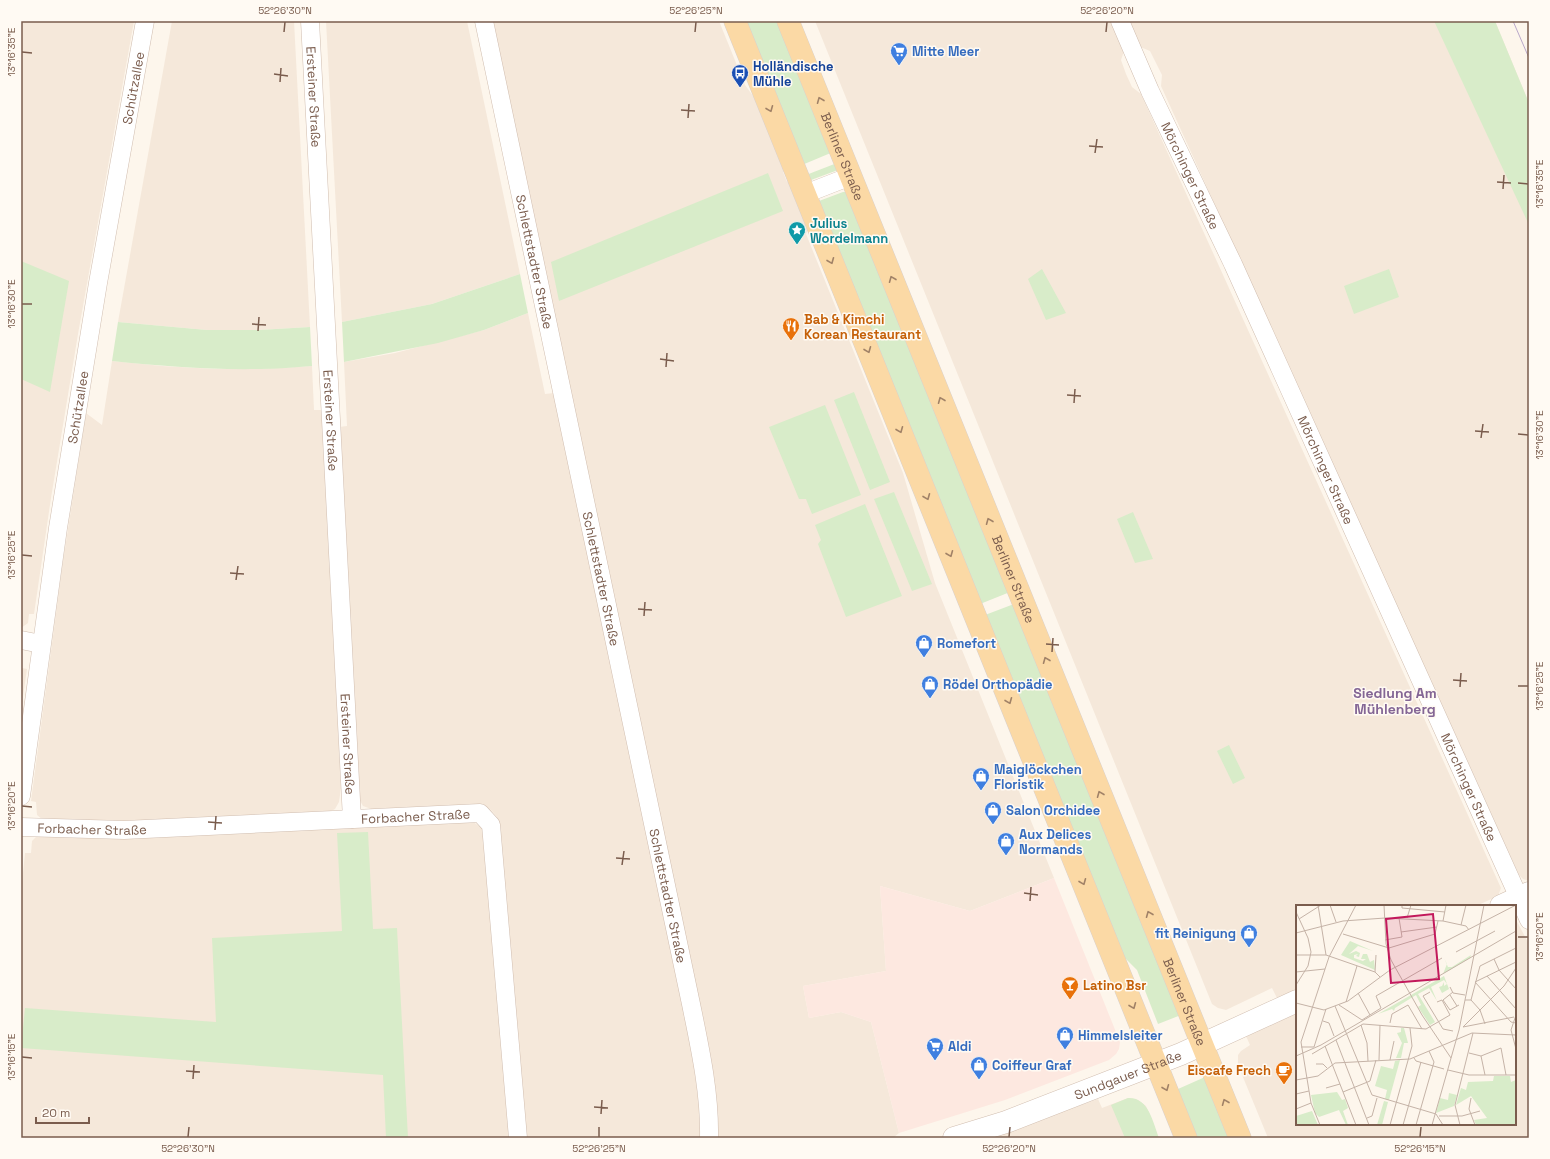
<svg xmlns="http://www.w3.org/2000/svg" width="1550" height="1159" font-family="'Space Grotesk',sans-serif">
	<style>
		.residential { fill: #f5e8da }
		.commercial { fill: #fde8e0 }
		.green { fill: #d8ecc9 }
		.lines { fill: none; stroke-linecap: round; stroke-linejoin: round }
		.minor-casing { stroke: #d1beb0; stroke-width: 19 }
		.tertiary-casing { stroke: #d1beb0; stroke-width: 23 }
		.primary-casing { stroke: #dad1cd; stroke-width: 23 }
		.minor { stroke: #fff; stroke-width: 18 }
		.tertiary { stroke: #fff; stroke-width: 22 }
		.primary { stroke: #fbd9a5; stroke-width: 22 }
		.tram { stroke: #b9a8c9; stroke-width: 1 }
		.oneway { stroke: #a18267 }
		.ticks { fill: none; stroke: #7a5c4d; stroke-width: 1.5 }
		.labels { text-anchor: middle; stroke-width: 3; stroke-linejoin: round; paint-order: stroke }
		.shop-label { font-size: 13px; font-weight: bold; fill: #366cbe; stroke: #fffaf3; text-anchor: start }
		.transit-label { font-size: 13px; font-weight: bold; fill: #164399; stroke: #fffaf3; text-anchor: start }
		.street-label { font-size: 13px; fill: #7a5c4d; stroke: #fffaf3 }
		.culture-label { font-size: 13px; font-weight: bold; fill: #0d838f; stroke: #fffaf3; text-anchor: start }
		.food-label { font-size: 13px; font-weight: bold; fill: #c56008; stroke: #fffaf3; text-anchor: start }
		.neighbourhood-label { font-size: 14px; font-weight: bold; fill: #846695; stroke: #fffaf3 }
		.inset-road { fill: none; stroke: #c5b3a7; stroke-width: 1 }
		.view { fill: #c2185b; fill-opacity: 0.15; stroke: #c2185b; stroke-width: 2 }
		.inset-edge { fill: none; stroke: #7a5c4d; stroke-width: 2 }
		.neatline { fill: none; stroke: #7a5c4d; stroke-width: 1.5 }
		.ticks-label { font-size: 10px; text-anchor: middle; fill: #7a5c4d }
	</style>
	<rect width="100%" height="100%" fill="#fdf6ec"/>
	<!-- residential -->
	<g class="residential">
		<polygon points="21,21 134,21 78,334 51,498 34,614 29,614 28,623 21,628"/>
		<polygon points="172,21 294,21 310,327 259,330 207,330 118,322"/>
		<polygon points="326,21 467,21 520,274 432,304 342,322"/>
		<polygon points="492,21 719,21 745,85 759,104 787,171 783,172 787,182 790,180 809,227 806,234 903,473 935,583 1054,878 970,911 880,886 886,971 803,986 809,1018 841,1012 871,1022 899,1133 893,1138 718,1138"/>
		<polygon points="815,21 1495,21 1529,103 1529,881 1523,879 1519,875 1161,86 1162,75 1150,51 1138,46 1124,51 1121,60 1126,74 1132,87 1141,94 1501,888 1498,896 1476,906 1297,906 1297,989 1277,998 1272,988 1226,1010 1218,1008 1212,1004"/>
		<polygon points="528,313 545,394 554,393 681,996 694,1065 700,1111 702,1138 526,1138 497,817 492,811 487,807 377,811 363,806 358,797 339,427 347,426 344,362 395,353 484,330"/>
		<polygon points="112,361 162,366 215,369 261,369 312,366 314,410 322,410 341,788 339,802 335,809 329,812 136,823 43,820 37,815 36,802 31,801 63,561 86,413 102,425"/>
		<polygon points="21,656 22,662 22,668 27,669 21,710"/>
		<polygon points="472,821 483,829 512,1138 21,1138 21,893 25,853 31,853 32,841 36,837 39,836"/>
		<polygon points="1515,918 1529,944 1529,1138 1268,1138 1238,1065 1238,1055 1241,1051 1250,1045 1246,1036 1297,1012 1297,1124 1515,1124"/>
		<polygon points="1128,1098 1138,1100 1146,1106 1159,1138 988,1138 1098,1099 1102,1108"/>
	</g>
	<!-- commercial -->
	<polygon class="commercial" points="1054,878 1120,1042 1119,1049 1116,1054 1109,1060 1005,1100 899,1133 871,1022 841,1012 809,1018 803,986 886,971 880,886 970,911"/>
	<!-- green -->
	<g class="green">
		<polygon points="744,21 780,21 833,152 802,165"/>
		<polygon points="1434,21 1495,21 1529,103 1529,225"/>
		<polygon points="837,163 838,170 811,180 806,175"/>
		<polygon points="768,173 783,211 559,301 551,262"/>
		<polygon points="843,192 848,192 1010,592 980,604 819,201"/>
		<polygon points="21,261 69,281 50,392 21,379"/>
		<polygon points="1042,269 1066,313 1046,320 1028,279"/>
		<polygon points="1389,269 1399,297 1354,314 1344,286"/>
		<polygon points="520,274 528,313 484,330 438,343 344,362 342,322 432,304"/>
		<path d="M118,322L207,330H259L310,327L312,366C295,367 277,369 260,369C210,370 161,366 112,361Z"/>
		<polygon points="854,392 890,482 870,490 834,400"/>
		<polygon points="825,405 861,495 812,514 806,499 799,499 769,427"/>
		<polygon points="894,492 932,584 912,591 874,499"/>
		<polygon points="865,504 902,596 846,617 818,544 821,540 815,525"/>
		<polygon points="1133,512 1153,559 1135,563 1117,519"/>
		<polygon points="1014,604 1181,1015 1158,1024 1137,970 1122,955 985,615"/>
		<polygon points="1229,745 1245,778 1233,784 1217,751"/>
		<polygon points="368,832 373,929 397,928 408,1138 386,1138 383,1075 21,1048 25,1008 216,1022 212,938 342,931 337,833"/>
		<polygon points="1205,1077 1230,1138 1197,1138 1178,1089"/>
		<path d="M1128,1098C1149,1097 1153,1123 1159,1138H1125L1111,1105Z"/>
	</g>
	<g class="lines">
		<!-- minor casing -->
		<g class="minor-casing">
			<g id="minor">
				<path id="s1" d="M310,21L352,819"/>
				<path id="s2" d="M484,21L691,1004C700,1048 710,1093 709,1138"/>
				<path id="s3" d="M1120,21L1150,91L1233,264L1529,920"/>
				<polyline points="805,194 851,176"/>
				<polyline points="21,640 41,644"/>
				<path id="s4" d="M21,796L58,528L98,283L145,21"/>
				<path id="s5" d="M21,827L124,830L480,813L491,825L518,1138"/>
			</g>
		</g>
		<!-- tertiary casing -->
		<g class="tertiary-casing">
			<g id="tertiary">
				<polyline points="1501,906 1529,893"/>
				<path id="s6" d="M954,1138L1006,1122L1181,1054L1297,1001"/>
			</g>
		</g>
		<!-- primary casing -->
		<g class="primary-casing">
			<g id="primary">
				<polyline points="735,21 1186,1138"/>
				<path id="s7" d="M788,21L1240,1138"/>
			</g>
		</g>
		<!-- minor -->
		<use href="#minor" class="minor"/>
		<!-- tertiary -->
		<use href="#tertiary" class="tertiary"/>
		<!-- primary -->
		<use href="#primary" class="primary"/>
		<!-- tram -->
		<g class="tram">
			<polyline points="1513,21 1529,58"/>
			<polyline points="1528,21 1529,23"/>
		</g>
	</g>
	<!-- one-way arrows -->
	<defs><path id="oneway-chevron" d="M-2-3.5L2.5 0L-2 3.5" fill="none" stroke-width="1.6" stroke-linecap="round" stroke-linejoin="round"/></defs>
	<g class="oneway">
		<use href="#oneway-chevron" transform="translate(820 100) rotate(-112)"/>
		<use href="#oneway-chevron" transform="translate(770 109) rotate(68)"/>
		<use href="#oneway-chevron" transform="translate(831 261) rotate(68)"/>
		<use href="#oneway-chevron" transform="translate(892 279) rotate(-112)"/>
		<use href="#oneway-chevron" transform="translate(868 350) rotate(68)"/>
		<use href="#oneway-chevron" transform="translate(941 400) rotate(-112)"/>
		<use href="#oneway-chevron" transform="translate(900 430) rotate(68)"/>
		<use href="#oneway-chevron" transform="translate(927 497) rotate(68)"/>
		<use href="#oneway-chevron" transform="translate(989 521) rotate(-112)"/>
		<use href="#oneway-chevron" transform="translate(950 554) rotate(68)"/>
		<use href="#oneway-chevron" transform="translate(1046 660) rotate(-112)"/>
		<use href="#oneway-chevron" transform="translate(1009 701) rotate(68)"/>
		<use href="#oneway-chevron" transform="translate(1100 794) rotate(-112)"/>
		<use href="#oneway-chevron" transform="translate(1083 882) rotate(68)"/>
		<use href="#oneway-chevron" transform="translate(1149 914) rotate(-112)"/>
		<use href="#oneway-chevron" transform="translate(1133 1006) rotate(68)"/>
		<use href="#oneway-chevron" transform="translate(1166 1088) rotate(68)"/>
		<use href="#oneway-chevron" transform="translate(1225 1102) rotate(-112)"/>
	</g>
	<!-- ticks -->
	<path class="ticks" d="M284,32L285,22M695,32L696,22M1106,32L1107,22M22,52L32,53M274,74L288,76M280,82L281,68M681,110L695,111M688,118L689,104M1089,146L1103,147M1095,153L1097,139M1497,182L1511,183M1518,183L1528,184M1503,189L1504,175M22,304H32M252,324L266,325M258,331L259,317M660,359L674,361M666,367L667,353M1067,395L1081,396M1074,403L1075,389M1475,431L1489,432M1518,434L1528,435M1481,438L1483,424M22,555L32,556M230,573L244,574M236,580L238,566M638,609L652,610M644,616L645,602M1046,644L1059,645M1052,652L1053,638M1453,680L1467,681M1518,686H1528M1460,687L1461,673M22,806L32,807M208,822L222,823M215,830L216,816M616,858L630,859M622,865L624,851M1024,893L1038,895M1030,901L1031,887M1518,937H1528M22,1057L32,1058M186,1071L200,1072M193,1079L194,1065M594,1107L608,1108M601,1114L602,1100M188,1137L189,1127M599,1137V1127M1009,1137L1010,1127M1420,1137L1421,1127"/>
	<!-- icons -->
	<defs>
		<g id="supermarket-pin" transform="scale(0.9)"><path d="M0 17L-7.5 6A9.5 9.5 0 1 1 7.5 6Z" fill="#3f7fe0" stroke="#fffaf3"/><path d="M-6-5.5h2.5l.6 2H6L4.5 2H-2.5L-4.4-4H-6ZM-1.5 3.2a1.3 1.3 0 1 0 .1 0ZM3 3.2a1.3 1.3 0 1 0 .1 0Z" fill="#fff"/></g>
		<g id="bus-pin" transform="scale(0.9)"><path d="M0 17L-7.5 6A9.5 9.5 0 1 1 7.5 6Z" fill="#1a4fb4" stroke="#fffaf3"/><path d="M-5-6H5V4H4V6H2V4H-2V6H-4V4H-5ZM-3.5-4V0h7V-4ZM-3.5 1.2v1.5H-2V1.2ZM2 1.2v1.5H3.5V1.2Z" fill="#fff"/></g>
		<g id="sight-pin" transform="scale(0.9)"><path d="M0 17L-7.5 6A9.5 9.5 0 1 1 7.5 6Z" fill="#0f9aa8" stroke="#fffaf3"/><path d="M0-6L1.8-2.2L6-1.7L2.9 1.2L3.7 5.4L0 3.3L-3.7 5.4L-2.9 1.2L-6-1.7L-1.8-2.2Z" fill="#fff"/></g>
		<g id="restaurant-pin" transform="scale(0.9)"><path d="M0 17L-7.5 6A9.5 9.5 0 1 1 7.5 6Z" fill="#e8710a" stroke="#fffaf3"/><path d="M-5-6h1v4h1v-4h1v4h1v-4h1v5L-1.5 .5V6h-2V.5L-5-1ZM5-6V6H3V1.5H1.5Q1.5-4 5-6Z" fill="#fff"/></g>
		<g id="shop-pin" transform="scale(0.9)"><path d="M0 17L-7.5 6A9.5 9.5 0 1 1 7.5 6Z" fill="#3f7fe0" stroke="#fffaf3"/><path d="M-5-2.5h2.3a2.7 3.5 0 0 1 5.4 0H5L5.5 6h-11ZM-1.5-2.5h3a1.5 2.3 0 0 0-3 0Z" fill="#fff"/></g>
		<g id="bar-pin" transform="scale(0.9)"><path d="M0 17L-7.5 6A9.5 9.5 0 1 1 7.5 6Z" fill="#e8710a" stroke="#fffaf3"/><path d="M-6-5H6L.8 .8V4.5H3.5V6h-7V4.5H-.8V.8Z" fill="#fff"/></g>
		<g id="cafe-pin" transform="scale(0.9)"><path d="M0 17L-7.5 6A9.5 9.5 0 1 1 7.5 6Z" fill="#e8710a" stroke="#fffaf3"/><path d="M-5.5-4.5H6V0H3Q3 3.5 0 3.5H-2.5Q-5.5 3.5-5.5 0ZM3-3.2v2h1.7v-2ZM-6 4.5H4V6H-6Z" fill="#fff"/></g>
	</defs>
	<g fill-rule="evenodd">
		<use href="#supermarket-pin" x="899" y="51"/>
		<use href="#bus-pin" x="740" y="73"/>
		<use href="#sight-pin" x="797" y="230"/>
		<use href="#restaurant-pin" x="791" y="326"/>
		<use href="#shop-pin" x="924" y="643"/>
		<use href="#shop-pin" x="930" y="684"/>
		<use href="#shop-pin" x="981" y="776"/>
		<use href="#shop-pin" x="993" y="810"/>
		<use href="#shop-pin" x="1006" y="841"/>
		<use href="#shop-pin" x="1249" y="933"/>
		<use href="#bar-pin" x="1070" y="985"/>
		<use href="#shop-pin" x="1065" y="1035"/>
		<use href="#supermarket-pin" x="935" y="1046"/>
		<use href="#shop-pin" x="979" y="1065"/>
		<use href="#cafe-pin" x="1284" y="1070"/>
	</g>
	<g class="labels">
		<!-- shop labels -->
		<g class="shop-label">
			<text x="912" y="56">Mitte Meer</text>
			<text x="937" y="648">Romefort</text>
			<text x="943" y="689">Rödel Orthopädie</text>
			<text x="994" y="774">Maiglöckchen<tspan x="994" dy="15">Floristik</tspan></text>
			<text x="1006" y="815">Salon Orchidee</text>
			<text x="1019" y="839">Aux Delices<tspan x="1019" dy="15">Normands</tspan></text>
			<text x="1236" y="938" text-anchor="end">fit Reinigung</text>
			<text x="1078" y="1040">Himmelsleiter</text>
			<text x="948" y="1051">Aldi</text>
			<text x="992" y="1070">Coiffeur Graf</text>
		</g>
		<!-- transit labels -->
		<g class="transit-label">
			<text x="753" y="71">Holländische<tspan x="753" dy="15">Mühle</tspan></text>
		</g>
		<!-- street labels -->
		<g class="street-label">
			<text dy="5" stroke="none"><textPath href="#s4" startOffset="717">Schützallee</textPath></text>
			<text dy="5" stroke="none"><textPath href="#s1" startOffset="76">Ersteiner Straße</textPath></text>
			<text dy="5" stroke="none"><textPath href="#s7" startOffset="146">Berliner Straße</textPath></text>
			<text dy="5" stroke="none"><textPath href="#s3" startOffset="170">Mörchinger Straße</textPath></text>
			<text dy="5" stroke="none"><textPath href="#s2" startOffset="246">Schlettstadter Straße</textPath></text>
			<text dy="5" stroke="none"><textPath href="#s4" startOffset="393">Schützallee</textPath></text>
			<text dy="5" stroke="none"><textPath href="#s1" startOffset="400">Ersteiner Straße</textPath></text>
			<text dy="5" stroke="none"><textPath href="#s3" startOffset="494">Mörchinger Straße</textPath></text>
			<text dy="5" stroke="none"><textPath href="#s2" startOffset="570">Schlettstadter Straße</textPath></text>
			<text dy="5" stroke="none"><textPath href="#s7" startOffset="602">Berliner Straße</textPath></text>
			<text dy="5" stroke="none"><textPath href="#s1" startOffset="724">Ersteiner Straße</textPath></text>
			<text dy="5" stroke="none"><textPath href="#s3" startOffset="842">Mörchinger Straße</textPath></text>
			<text dy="5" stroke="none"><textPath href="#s5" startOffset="395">Forbacher Straße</textPath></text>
			<text dy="5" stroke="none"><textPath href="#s5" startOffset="71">Forbacher Straße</textPath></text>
			<text dy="5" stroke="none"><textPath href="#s2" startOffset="894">Schlettstadter Straße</textPath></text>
			<text dy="5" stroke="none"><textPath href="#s7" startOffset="1058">Berliner Straße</textPath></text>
			<text dy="5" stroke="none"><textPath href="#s6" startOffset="185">Sundgauer Straße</textPath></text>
		</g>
		<!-- culture labels -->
		<g class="culture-label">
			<text x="810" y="228">Julius<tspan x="810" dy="15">Wordelmann</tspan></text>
		</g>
		<!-- food labels -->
		<g class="food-label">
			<text x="804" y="324">Bab &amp; Kimchi<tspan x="804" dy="15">Korean Restaurant</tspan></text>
			<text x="1083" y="990">Latino Bsr</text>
			<text x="1271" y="1075" text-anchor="end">Eiscafe Frech</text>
		</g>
		<!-- neighbourhood labels -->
		<g class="neighbourhood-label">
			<text x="1395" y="698">Siedlung Am<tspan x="1395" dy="16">Mühlenberg</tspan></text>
		</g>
	</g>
	<!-- overview -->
	<g transform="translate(1296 905)">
		<rect width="220" height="220" fill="#fdf6ec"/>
		<path d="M54,36L77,46L62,41L53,49L60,46L64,48L63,52L60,51L62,49L58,50V53L67,56L70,54H65L67,49H71L74,57L78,55L79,65L45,50ZM175,50L174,53L147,69L151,59L148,53L152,62H156ZM148,71L153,84L146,88L143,82L146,81L148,77V81L151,79L148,75L135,82L141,96L133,83L122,89L139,117L134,120L122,102L125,100L120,90L99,103L98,106L96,104L82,109ZM105,123H108L112,138H108L105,153H100L106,138L101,128L105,127ZM104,155L93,195L89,194L91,185L79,181L85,161L97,164L99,156ZM198,171H214L215,177L220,175V220H180L178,215L191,213L175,191L160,200L165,183L170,185L172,177L197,176ZM41,187L46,195L49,194L52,203L47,206L52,220H50L43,205L23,212L19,208L15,190ZM153,188L161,190L158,201L140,208L144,193L152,195ZM88,196L92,197L86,220H81ZM16,206L22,220H0V211Z" fill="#d8ecc9"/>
		<path class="inset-road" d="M22,0L30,50L79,67L84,72M34,0L40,17M88,0L90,39L95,55L126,110L155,153M106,0V3L149,7M0,7L12,33L15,47L12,61L0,80M111,13L115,0M3,14L25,0M147,16L150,0M165,20L170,0M105,27L141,22M0,28L47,16L89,13L147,16L170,21L173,25M47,29L93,43L139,29L142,16M89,35L106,32L103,13M160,47L199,26M0,50H30M198,54L203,65L220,84M220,57L179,77L215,117L220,118M0,67L29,64M79,67L80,50M191,71L220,104M154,82L157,88L169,90M134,87L127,91L147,124L157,126M157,87L147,95L154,105L163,100M62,88L74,110M154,90L161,101M169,95H175L184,61L220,43M175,95L184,105L189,119M50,97L61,61M0,98L28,105L52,96L94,65L220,0M43,100L66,115L85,103L80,91L146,53M39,101L76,190L140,209L147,220M220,110L215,125L220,144M218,112L167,122L208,81L220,63M27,116L33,118L38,131M94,118L96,109L112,100L126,124M65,120L71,138L72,156M40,135L73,220M29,141L60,220M5,142H18L30,104M173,148L185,151L205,143L210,170M16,149L67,119L130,124L154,110L146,95L141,97M0,151L25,140L220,26M185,151L189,170M118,153L120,156L148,164M83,155L84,120M94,155L98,136M20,159H27L31,163M152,165L173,170H220M0,175L22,171L39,158L114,154L176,128L220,130M30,183L44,179M47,187L74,176L80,155M0,189L13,186M175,193L173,204L179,220M0,204L15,198M143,211H166L184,206M71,213L76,211L81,193M24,220L15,198L5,137L33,52L60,0M94,220L116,141L114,123M107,220L125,157M120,220L138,157L133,146M136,220L163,125L188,0M164,220L159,200L177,128"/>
		<path class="view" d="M137,9L143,74L95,78L90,14Z"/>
		<rect width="220" height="220" class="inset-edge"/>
	</g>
	<!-- border -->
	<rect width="1550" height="1159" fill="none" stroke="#fffaf3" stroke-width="44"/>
	<!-- scale -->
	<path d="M36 1117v6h53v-6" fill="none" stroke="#7a5c4d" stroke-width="2"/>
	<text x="42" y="1117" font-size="12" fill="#7a5c4d" stroke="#fffaf3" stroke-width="3" paint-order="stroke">20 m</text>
	<rect x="22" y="22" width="1506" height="1115" class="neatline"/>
	<g class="ticks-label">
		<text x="285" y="14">52°26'30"N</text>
		<text x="696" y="14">52°26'25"N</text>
		<text x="1107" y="14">52°26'20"N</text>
		<text transform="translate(11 52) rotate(-90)" y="4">13°16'35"E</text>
		<text transform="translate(1539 184) rotate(-90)" y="4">13°16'35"E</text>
		<text transform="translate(11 304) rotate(-90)" y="4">13°16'30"E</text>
		<text transform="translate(1539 435) rotate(-90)" y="4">13°16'30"E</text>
		<text transform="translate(11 555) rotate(-90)" y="4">13°16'25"E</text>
		<text transform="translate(1539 686) rotate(-90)" y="4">13°16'25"E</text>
		<text transform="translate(11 806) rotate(-90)" y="4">13°16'20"E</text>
		<text transform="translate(1539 937) rotate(-90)" y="4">13°16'20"E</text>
		<text transform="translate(11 1057) rotate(-90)" y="4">13°16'15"E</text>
		<text x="188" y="1152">52°26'30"N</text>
		<text x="599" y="1152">52°26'25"N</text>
		<text x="1009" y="1152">52°26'20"N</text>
		<text x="1420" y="1152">52°26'15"N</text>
	</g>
</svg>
